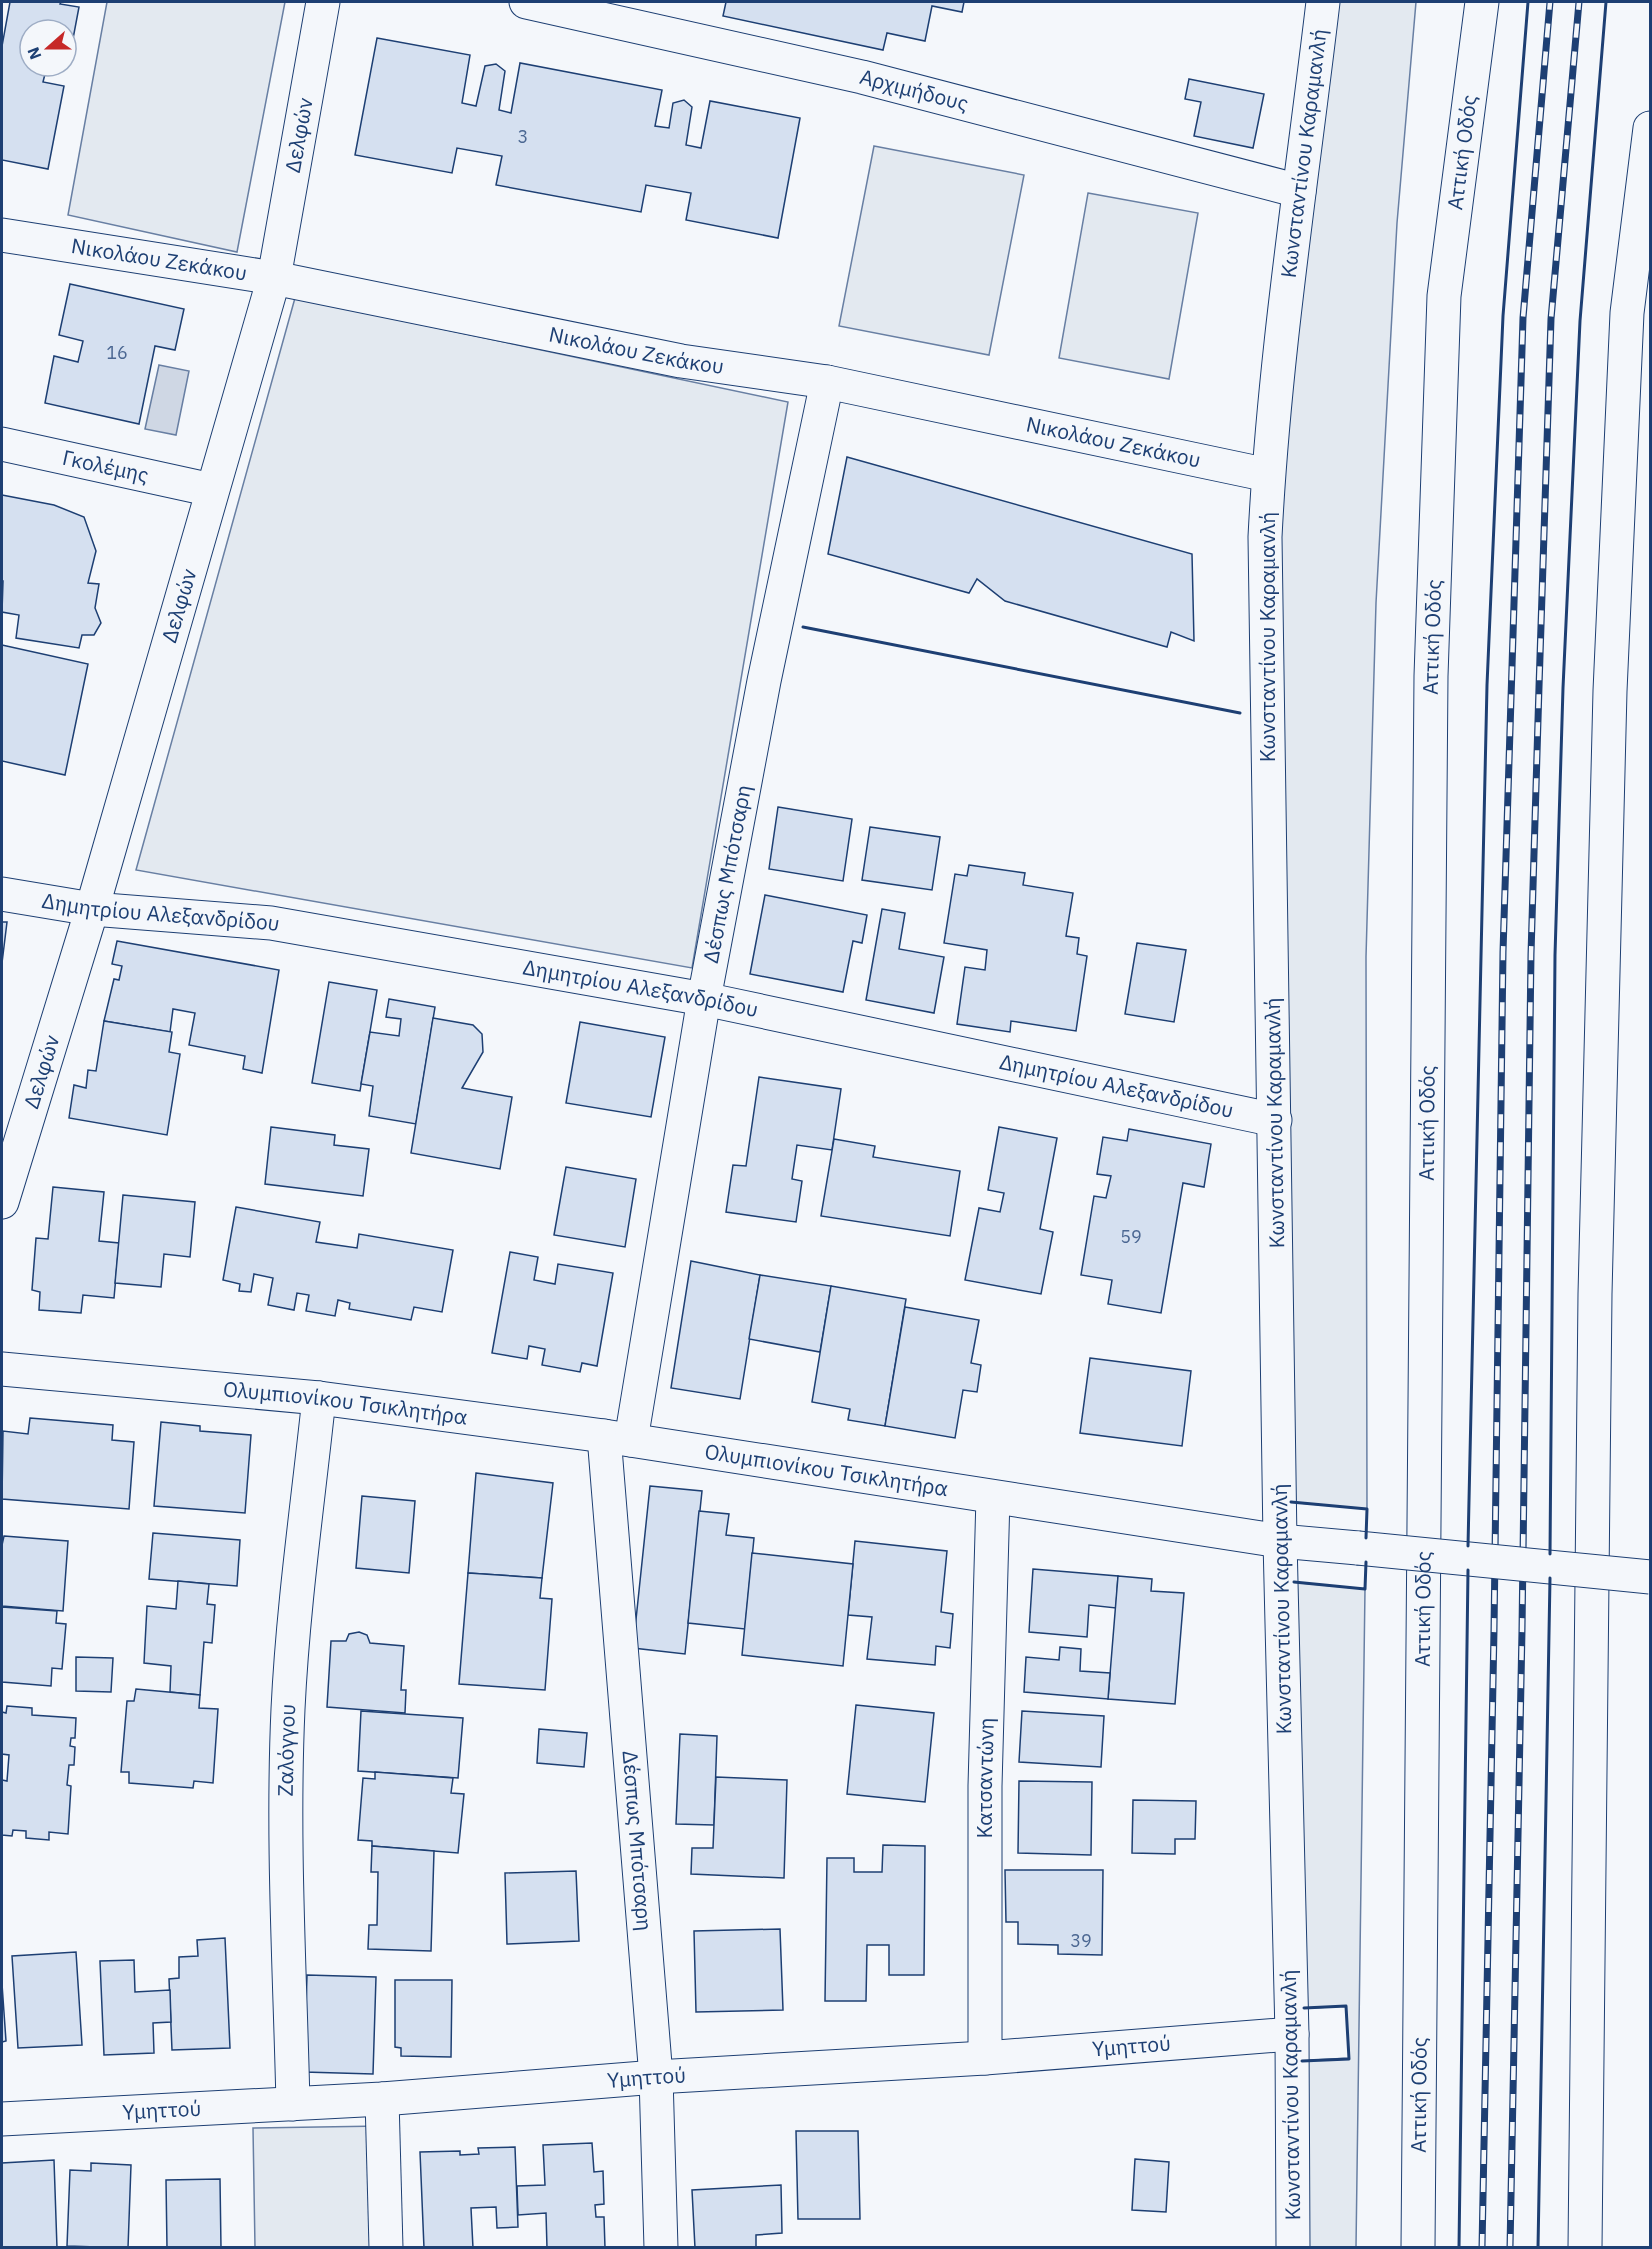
<svg xmlns="http://www.w3.org/2000/svg" width="1652" height="2249" font-family="'IBM Plex Sans',sans-serif">
	<style>
		.green { fill: #e3e9f0; stroke: #687fa3; stroke-width: 1.5 }
		.water { fill: #cfd7e4; stroke: #687fa3; stroke-width: 1.5 }
		.building { fill: #d5e0f0; stroke: #1d3f73; stroke-width: 1.5 }
		.lines { fill: none; stroke-linecap: round; stroke-linejoin: round }
		.street-casing { stroke: #1d3f73; stroke-width: 35 }
		.secondary-casing { stroke: #1d3f73; stroke-width: 35 }
		.highway-casing { stroke: #1d3f73; stroke-width: 35 }
		.street { stroke: #f4f7fb; stroke-width: 33 }
		.secondary { stroke: #f4f7fb; stroke-width: 33 }
		.highway { stroke: #f4f7fb; stroke-width: 33 }
		.rail-casing { stroke: #1d3f73; stroke-width: 7 }
		.rail { stroke: #f4f7fb; stroke-width: 4.5; stroke-dasharray: 14; stroke-linecap: butt }
		.street-bridge-casing { stroke: #1d3f73; stroke-width: 35; stroke-linecap: butt }
		.street-bridge { stroke: #f4f7fb; stroke-width: 33 }
		.wall { stroke: #1d3f73; stroke-width: 3 }
		.labels { text-anchor: middle; stroke-width: 4.5; stroke-linejoin: round; paint-order: stroke }
		.number-label { font-size: 18px; fill: #4b6792 }
		.street-label { font-size: 21px; fill: #1d3f73; stroke: #f4f7fb }
	</style>
	<rect width="100%" height="100%" fill="#f4f7fb"/>
	<!-- green -->
	<g class="green">
		<polygon points="107,2 285,2 237,252 68,215"/>
		<polygon points="1336,2 1416,2 1397,223 1376,603 1366,957 1367,1509 1289,1502 1276,574 1309,194"/>
		<polygon points="874,146 1024,175 989,355 839,326"/>
		<polygon points="1088,193 1198,213 1169,379 1059,358"/>
		<polygon points="295,298 788,402 692,968 136,870"/>
		<polygon points="1290,1582 1365,1589 1356,2247 1297,2247 1297,2061 1349,2058 1346,2006 1296,2009"/>
		<polygon points="382,2126 386,2247 255,2247 253,2128"/>
	</g>
	<!-- water -->
	<polygon class="water" points="159,365 189,371 176,435 145,429"/>
	<!-- building -->
	<g class="building">
		<polygon points="10,2 61,2 60,4 79,7 69,60 66,60 66,30 30,30 30,66 47,66 43,82 64,86 48,169 2,160 2,46"/>
		<polygon points="726,2 964,2 962,12 932,6 925,41 887,33 883,50 723,16"/>
		<polygon points="377,38 470,55 462,103 476,106 485,66 496,64 505,71 499,110 511,113 520,63 662,90 655,126 669,128 673,103 684,100 692,107 686,145 701,148 710,101 800,118 778,238 686,220 691,193 646,185 641,212 496,185 502,156 457,148 452,173 355,155"/>
		<polygon points="1189,79 1264,94 1253,148 1194,136 1201,102 1185,99"/>
		<polygon points="70,284 184,309 175,350 155,346 139,424 45,403 54,356 78,362 83,341 59,335"/>
		<polygon points="847,457 1192,554 1194,641 1171,632 1167,647 1005,601 977,579 969,593 828,554"/>
		<polygon points="2,495 54,505 84,517 96,551 88,583 99,584 95,608 101,623 94,635 82,635 79,648 16,638 19,615 2,612 3,581 2,581"/>
		<polygon points="2,645 88,664 65,775 2,761"/>
		<polygon points="778,807 852,819 843,881 769,869"/>
		<polygon points="870,827 940,837 932,890 862,880"/>
		<polygon points="969,865 1025,873 1023,885 1073,893 1066,936 1079,938 1077,954 1087,956 1076,1031 1011,1021 1010,1032 957,1024 965,967 985,970 987,950 944,943 955,874 967,876"/>
		<polygon points="765,895 867,915 862,943 853,941 843,992 750,974"/>
		<polygon points="882,909 905,913 899,949 944,957 934,1013 866,1000"/>
		<polygon points="2,922 7,922 2,963"/>
		<polygon points="117,941 279,970 262,1073 243,1069 245,1056 189,1045 195,1013 173,1009 170,1032 104,1021 114,979 119,980 122,966 112,964"/>
		<polygon points="1137,943 1186,950 1174,1022 1125,1014"/>
		<polygon points="329,982 377,990 360,1091 312,1083"/>
		<polygon points="389,999 435,1007 416,1124 369,1116 373,1086 361,1084 370,1032 399,1036 401,1019 386,1017"/>
		<polygon points="433,1018 473,1025 482,1034 483,1052 462,1088 512,1097 500,1169 411,1153"/>
		<polygon points="104,1021 172,1032 169,1052 180,1054 167,1135 69,1118 74,1085 86,1088 88,1070 96,1071"/>
		<polygon points="580,1022 665,1037 651,1117 566,1103"/>
		<polygon points="759,1077 841,1089 832,1150 797,1145 792,1179 802,1181 796,1222 726,1212 733,1165 746,1166"/>
		<polygon points="271,1127 335,1135 334,1145 369,1149 363,1196 265,1184"/>
		<polygon points="999,1127 1057,1138 1040,1229 1053,1232 1041,1294 965,1280 979,1208 1000,1212 1004,1193 988,1190"/>
		<polygon points="1129,1129 1211,1144 1204,1187 1183,1183 1161,1313 1108,1304 1112,1280 1081,1275 1094,1196 1106,1198 1111,1176 1097,1174 1103,1137 1127,1141"/>
		<polygon points="834,1139 875,1146 873,1157 960,1171 950,1236 821,1216"/>
		<polygon points="566,1167 636,1179 625,1247 554,1235"/>
		<polygon points="53,1187 104,1192 99,1241 119,1243 114,1298 83,1295 81,1313 39,1310 40,1292 32,1290 36,1238 48,1239"/>
		<polygon points="123,1195 195,1202 190,1257 164,1254 161,1287 115,1283"/>
		<polygon points="236,1207 320,1222 316,1242 357,1248 359,1234 453,1250 442,1312 414,1307 411,1320 349,1309 350,1303 338,1300 335,1316 306,1311 309,1295 297,1293 294,1310 268,1305 273,1278 254,1274 251,1292 239,1291 240,1284 223,1280"/>
		<polygon points="510,1252 538,1257 534,1280 555,1284 558,1264 613,1273 597,1366 582,1363 580,1372 542,1365 545,1349 529,1346 527,1359 492,1353"/>
		<polygon points="691,1261 760,1275 740,1399 671,1388"/>
		<polygon points="760,1275 831,1286 820,1352 749,1339"/>
		<polygon points="831,1286 906,1299 885,1426 848,1420 850,1409 812,1402"/>
		<polygon points="905,1307 979,1320 971,1363 981,1365 977,1392 963,1390 955,1438 885,1426"/>
		<polygon points="1090,1358 1191,1371 1182,1446 1080,1433"/>
		<polygon points="30,1418 113,1425 112,1440 134,1442 129,1509 2,1499 3,1431 28,1434"/>
		<polygon points="161,1422 200,1426 200,1431 251,1435 245,1513 154,1506"/>
		<polygon points="476,1473 553,1483 542,1578 468,1573"/>
		<polygon points="650,1486 702,1491 685,1654 633,1648"/>
		<polygon points="362,1496 415,1501 409,1573 356,1568"/>
		<polygon points="699,1511 729,1514 726,1535 754,1538 745,1629 688,1623"/>
		<polygon points="153,1533 240,1540 237,1586 149,1579"/>
		<polygon points="4,1536 68,1541 63,1611 2,1606 2,1545"/>
		<polygon points="855,1541 947,1551 941,1612 953,1614 950,1648 936,1646 935,1665 867,1659 872,1617 848,1615"/>
		<polygon points="752,1553 853,1564 843,1666 742,1655"/>
		<polygon points="1033,1569 1118,1576 1116,1608 1089,1605 1087,1637 1029,1632"/>
		<polygon points="468,1573 542,1578 540,1598 552,1599 545,1690 459,1684"/>
		<polygon points="1118,1576 1152,1579 1151,1591 1184,1593 1175,1704 1108,1699"/>
		<polygon points="178,1581 209,1584 207,1604 215,1605 212,1643 204,1642 200,1695 170,1692 171,1666 144,1663 147,1606 176,1609"/>
		<polygon points="2,1607 57,1611 56,1623 66,1624 62,1669 52,1668 51,1686 2,1682"/>
		<polygon points="359,1632 367,1635 370,1643 404,1646 401,1690 406,1690 405,1713 327,1707 331,1641 346,1641 349,1634"/>
		<polygon points="1060,1647 1081,1649 1080,1671 1110,1673 1108,1699 1024,1692 1026,1657 1059,1660"/>
		<polygon points="76,1657 113,1658 111,1692 76,1691"/>
		<polygon points="136,1689 200,1695 199,1708 218,1709 213,1783 194,1781 193,1788 129,1783 129,1772 121,1772 127,1701 134,1701"/>
		<polygon points="856,1705 934,1713 925,1802 847,1794"/>
		<polygon points="7,1706 32,1708 32,1715 76,1718 75,1738 71,1738 70,1746 75,1747 74,1765 69,1765 67,1785 71,1786 68,1834 49,1832 49,1840 26,1838 26,1831 13,1830 12,1836 2,1835 2,1780 7,1781 9,1755 2,1754 2,1712 6,1713"/>
		<polygon points="361,1711 463,1718 458,1778 358,1771"/>
		<polygon points="1022,1711 1104,1716 1101,1767 1019,1762"/>
		<polygon points="539,1729 587,1733 584,1767 537,1763"/>
		<polygon points="680,1734 717,1736 714,1825 676,1824"/>
		<polygon points="375,1772 453,1778 451,1793 464,1794 458,1853 372,1846 372,1841 358,1840 363,1778 375,1779"/>
		<polygon points="716,1777 787,1780 784,1878 691,1874 692,1848 713,1848"/>
		<polygon points="1019,1781 1092,1782 1091,1855 1018,1853"/>
		<polygon points="1133,1800 1196,1801 1195,1839 1175,1839 1175,1854 1132,1853"/>
		<polygon points="883,1845 925,1846 924,1975 889,1975 889,1945 867,1945 866,2001 825,2001 827,1858 854,1858 854,1872 882,1872"/>
		<polygon points="372,1846 434,1851 431,1951 368,1949 369,1925 377,1925 378,1872 371,1872"/>
		<polygon points="1005,1870 1103,1870 1102,1955 1058,1954 1058,1945 1018,1944 1018,1922 1006,1922"/>
		<polygon points="576,1871 579,1941 507,1944 505,1873"/>
		<polygon points="780,1929 783,2010 696,2012 694,1931"/>
		<polygon points="225,1938 230,2048 172,2050 169,1979 179,1978 179,1957 198,1956 197,1940"/>
		<polygon points="76,1952 82,2045 18,2048 12,1956"/>
		<polygon points="134,1960 135,1992 170,1990 171,2022 153,2023 154,2053 104,2055 100,1961"/>
		<polygon points="307,1975 376,1977 373,2074 304,2072"/>
		<polygon points="395,1980 452,1980 451,2057 401,2056 401,2048 395,2047"/>
		<polygon points="2,1984 6,2041 2,2042"/>
		<polygon points="796,2131 858,2131 860,2219 798,2219"/>
		<polygon points="592,2143 594,2172 603,2171 604,2204 595,2205 596,2217 604,2217 605,2248 547,2248 546,2213 518,2215 517,2186 545,2185 543,2145"/>
		<polygon points="515,2147 518,2227 497,2228 496,2207 471,2208 473,2248 424,2248 420,2152 460,2151 460,2155 479,2154 478,2148"/>
		<polygon points="1135,2159 1169,2162 1166,2212 1132,2210"/>
		<polygon points="54,2160 57,2248 2,2248 2,2163"/>
		<polygon points="91,2163 131,2165 128,2248 67,2246 70,2170 91,2171"/>
		<polygon points="220,2179 221,2248 167,2248 166,2180"/>
		<polygon points="781,2185 782,2233 756,2235 756,2248 695,2248 692,2190"/>
	</g>
	<g class="lines">
		<!-- street casing -->
		<g class="street-casing">
			<g id="street">
				<path id="s1" d="M526,2L862,77L1299,191"/>
				<path id="s2" d="M2,235L274,278L681,361L827,382L1268,475"/>
				<path id="s3" d="M2,444L212,490"/>
				<path id="s4" d="M2,894L92,909L271,923L704,999L1275,1120"/>
				<path id="s5" d="M2,1202L92,909L274,278L323,2"/>
				<path id="s6" d="M2,1369L319,1398L604,1436L1280,1541L1358,1548"/>
				<path id="s7" d="M604,1436L656,2077L661,2248"/>
				<path id="s8" d="M631,1440L704,999L764,681L827,382"/>
				<path id="s9" d="M985,2058V1786L993,1497"/>
				<polyline points="382,2099 386,2248"/>
				<path id="s10" d="M293,2104C290,1973 282,1841 288,1709C293,1605 308,1502 319,1398"/>
				<path id="s11" d="M2,2119L382,2099L656,2077L985,2058L1292,2034"/>
			</g>
		</g>
		<!-- secondary casing -->
		<g class="secondary-casing">
			<g id="secondary">
				<path id="s12" d="M1293,2248L1292,2034L1280,1541L1265,537C1274,358 1302,180 1323,2"/>
			</g>
		</g>
		<!-- highway casing -->
		<g class="highway-casing">
			<g id="highway">
				<path id="s13" d="M1418,2248L1431,676L1444,296L1482,2"/>
				<polyline points="1585,2248 1595,1294 1610,691 1627,313 1650,128"/>
			</g>
		</g>
		<!-- street -->
		<use href="#street" class="street"/>
		<!-- secondary -->
		<use href="#secondary" class="secondary"/>
		<!-- highway -->
		<use href="#highway" class="highway"/>
		<!-- rail casing -->
		<g class="rail-casing">
			<g id="rail">
				<polyline points="1482,2248 1494,1630 1503,952 1523,318 1550,2"/>
				<polyline points="1510,2248 1522,1630 1531,954 1539,687 1551,319 1579,2"/>
			</g>
		</g>
		<!-- rail -->
		<use href="#rail" class="rail"/>
		<!-- street-bridge casing -->
		<g class="street-bridge-casing">
			<polyline id="street-bridge" points="1358,1548 1650,1577"/>
		</g>
		<!-- street-bridge -->
		<use href="#street-bridge" class="street-bridge"/>
		<!-- wall -->
		<g class="wall">
			<polyline points="803,627 1240,713"/>
			<polyline points="1291,1502 1367,1509 1366,1538"/>
			<polyline points="1468,1546 1487,685 1503,316 1528,2"/>
			<polyline points="1550,1554 1555,955 1563,688 1580,321 1606,2"/>
			<polyline points="1294,1582 1365,1589 1366,1562"/>
			<polyline points="1302,2061 1349,2059 1346,2006 1304,2008"/>
			<polyline points="1459,2248 1468,1570"/>
			<polyline points="1538,2248 1550,1578"/>
		</g>
	</g>
	<g class="labels">
		<!-- number labels -->
		<g class="number-label">
			<text x="523" y="143">3</text>
			<text x="117" y="359">16</text>
			<text x="1131" y="1243">59</text>
			<text x="1081" y="1947">39</text>
		</g>
		<!-- street labels -->
		<g class="street-label">
			<text dy="7" stroke="none"><textPath href="#s1" startOffset="398">Αρχιμήδους</textPath></text>
			<text dy="7" stroke="none"><textPath href="#s5" startOffset="1108">Δελφών</textPath></text>
			<text dy="7" stroke="none"><textPath href="#s12" startOffset="2097">Κωνσταντίνου Καραμανλή</textPath></text>
			<text dy="7" stroke="none"><textPath href="#s13" startOffset="2097">Αττική Οδός</textPath></text>
			<text dy="7" stroke="none"><textPath href="#s2" startOffset="159">Νικολάου Ζεκάκου</textPath></text>
			<text dy="7" stroke="none"><textPath href="#s2" startOffset="645">Νικολάου Ζεκάκου</textPath></text>
			<text dy="7" stroke="none"><textPath href="#s2" startOffset="1131">Νικολάου Ζεκάκου</textPath></text>
			<text dy="7" stroke="none"><textPath href="#s3" startOffset="106">Γκολέμης</textPath></text>
			<text dy="7" stroke="none"><textPath href="#s5" startOffset="622">Δελφών</textPath></text>
			<text transform="translate(1268 637) rotate(-90)" y="7">Κωνσταντίνου Καραμανλή</text>
			<text dy="7" stroke="none"><textPath href="#s13" startOffset="1611">Αττική Οδός</textPath></text>
			<text dy="7" stroke="none"><textPath href="#s8" startOffset="574">Δέσπως Μπότσαρη</textPath></text>
			<text dy="7" stroke="none"><textPath href="#s4" startOffset="160">Δημητρίου Αλεξανδρίδου</textPath></text>
			<text dy="7" stroke="none"><textPath href="#s4" startOffset="646">Δημητρίου Αλεξανδρίδου</textPath></text>
			<text dy="7" stroke="none"><textPath href="#s5" startOffset="136">Δελφών</textPath></text>
			<text dy="7" stroke="none"><textPath href="#s4" startOffset="1132">Δημητρίου Αλεξανδρίδου</textPath></text>
			<text transform="translate(1275 1123) rotate(-91)" y="7">Κωνσταντίνου Καραμανλή</text>
			<text dy="7" stroke="none"><textPath href="#s13" startOffset="1125">Αττική Οδός</textPath></text>
			<text dy="7" stroke="none"><textPath href="#s6" startOffset="345">Ολυμπιονίκου Τσικλητήρα</textPath></text>
			<text dy="7" stroke="none"><textPath href="#s6" startOffset="831">Ολυμπιονίκου Τσικλητήρα</textPath></text>
			<text transform="translate(1282 1609) rotate(-91)" y="7">Κωνσταντίνου Καραμανλή</text>
			<text dy="7" stroke="none"><textPath href="#s13" startOffset="639">Αττική Οδός</textPath></text>
			<text dy="7" stroke="none"><textPath href="#s10" startOffset="354">Ζαλόγγου</textPath></text>
			<text dy="7" stroke="none"><textPath href="#s9" startOffset="280">Κατσαντώνη</textPath></text>
			<text dy="7" stroke="none"><textPath href="#s7" startOffset="406">Δέσπως Μπότσαρη</textPath></text>
			<text dy="7" stroke="none"><textPath href="#s11" startOffset="1132">Υμηττού</textPath></text>
			<text dy="7" stroke="none"><textPath href="#s11" startOffset="646">Υμηττού</textPath></text>
			<text transform="translate(1291 2095) rotate(-91)" y="7">Κωνσταντίνου Καραμανλή</text>
			<text dy="7" stroke="none"><textPath href="#s13" startOffset="153">Αττική Οδός</textPath></text>
			<text dy="7" stroke="none"><textPath href="#s11" startOffset="160">Υμηττού</textPath></text>
		</g>
	</g>
	<!-- border -->
	<rect width="1652" height="2249" fill="none" stroke="#1d3f73" stroke-width="6"/>
	<!-- north arrow -->
	<g transform="translate(48 48) rotate(249)"><circle r="28" fill="#f4f7fb" stroke="#9eadc5" stroke-width="1.5"/>
	<path d="M0-4.5L10 22L0 15L-10 22Z" fill="#c62828"/>
	<text y="-9" font-size="16" font-weight="bold" text-anchor="middle" fill="#1d3f73">N</text>
	</g>
</svg>
